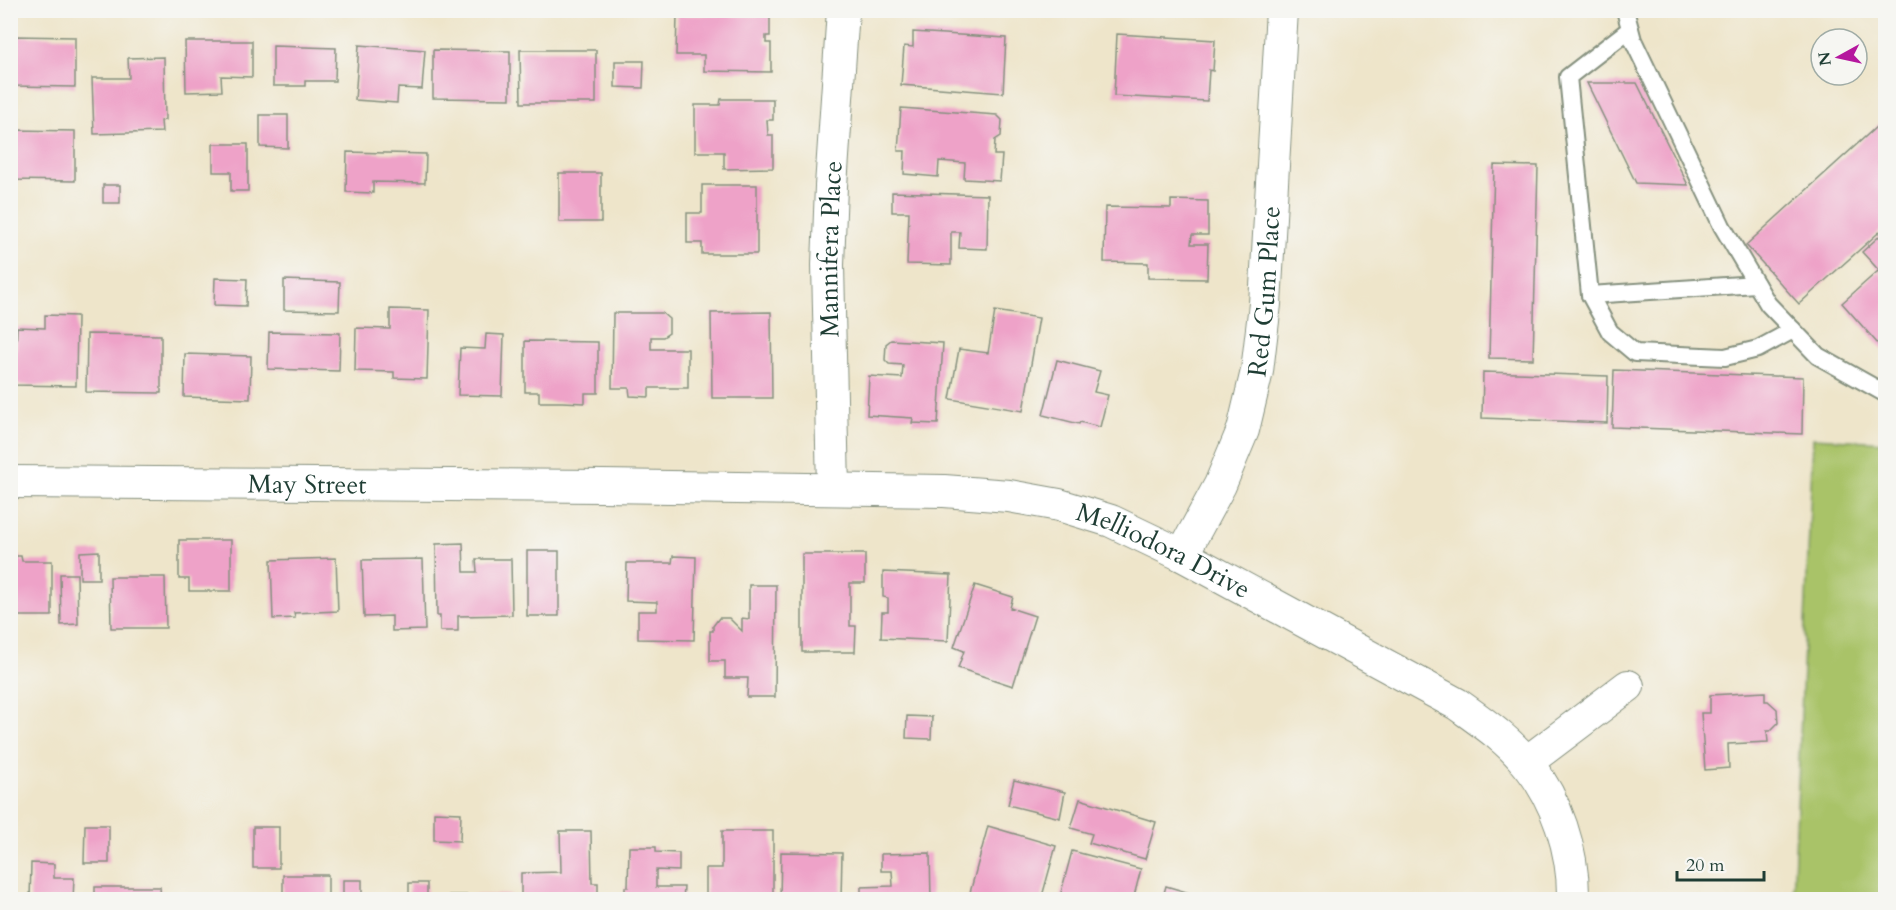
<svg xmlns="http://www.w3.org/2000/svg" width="1896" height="910" font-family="Cardo,serif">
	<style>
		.green { fill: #a9c368; stroke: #64804e; stroke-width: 1.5 }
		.building { fill: #eea2c8 }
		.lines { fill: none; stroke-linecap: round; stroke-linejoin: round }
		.service-casing { stroke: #86917f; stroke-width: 20 }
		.minor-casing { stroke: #86917f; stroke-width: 34 }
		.service { stroke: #fff; stroke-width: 16 }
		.minor { stroke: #fff; stroke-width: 32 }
		.labels { text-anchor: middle; stroke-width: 6; stroke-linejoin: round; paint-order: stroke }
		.street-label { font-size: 26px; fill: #1f3d34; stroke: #f6f6f2 }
	</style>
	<rect width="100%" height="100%" fill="#f6f6f2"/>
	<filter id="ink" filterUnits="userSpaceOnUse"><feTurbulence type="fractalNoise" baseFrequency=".0167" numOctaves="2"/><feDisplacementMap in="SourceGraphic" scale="12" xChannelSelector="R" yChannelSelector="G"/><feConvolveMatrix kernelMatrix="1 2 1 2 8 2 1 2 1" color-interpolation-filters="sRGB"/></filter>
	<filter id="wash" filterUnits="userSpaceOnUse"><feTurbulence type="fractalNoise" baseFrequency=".008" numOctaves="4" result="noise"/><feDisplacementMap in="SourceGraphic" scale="24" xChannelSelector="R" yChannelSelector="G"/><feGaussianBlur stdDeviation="1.35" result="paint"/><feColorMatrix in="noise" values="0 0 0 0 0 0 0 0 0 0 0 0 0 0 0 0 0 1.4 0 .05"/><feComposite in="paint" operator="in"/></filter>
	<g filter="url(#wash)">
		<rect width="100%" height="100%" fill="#eee5ca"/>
		<!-- green -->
		<polygon class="green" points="1813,438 1885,442 1885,899 1793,899"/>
		<g id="blocks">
			<!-- building -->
			<g class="building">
				<polygon points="677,15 770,16 770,36 766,36 766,43 771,43 771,72 704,71 704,55 676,55"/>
				<polygon points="913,32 1006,38 1003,93 901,85 904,46 913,47"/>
				<polygon points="1117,34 1215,40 1213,71 1209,70 1207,101 1114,96"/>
				<polygon points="13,36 75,37 75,87 12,86"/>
				<polygon points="185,41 252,41 252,77 221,76 222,91 186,92"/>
				<polygon points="359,45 425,50 422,89 398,88 397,103 355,100"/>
				<polygon points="273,46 336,48 335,81 305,81 305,86 273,86"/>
				<polygon points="433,50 510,51 510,99 433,98"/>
				<polygon points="520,50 596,50 596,103 521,103"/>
				<polygon points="164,57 165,120 161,121 162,132 94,134 92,78 129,78 128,58"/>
				<polygon points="615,61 644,61 643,88 615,87"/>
				<polygon points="1587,83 1637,83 1688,185 1636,183"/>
				<polygon points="721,99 773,99 773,120 767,120 768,135 773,135 773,168 724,169 724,152 695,152 695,105 720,105"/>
				<polygon points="901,108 997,115 1002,120 1001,136 995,140 994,155 1002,155 1000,181 964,179 965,163 939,161 938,177 904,174 905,151 898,151"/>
				<polygon points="260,115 288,115 288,148 260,147"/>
				<polygon points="1886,118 1886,226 1799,304 1746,245"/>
				<polygon points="14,130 75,131 75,181 10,180 10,150 14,150"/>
				<polygon points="213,144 248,144 248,191 231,191 231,172 213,172"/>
				<polygon points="347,152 426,154 425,183 373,182 373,193 346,192"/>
				<polygon points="1494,165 1538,166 1533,359 1489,358"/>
				<rect x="559" y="173" width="42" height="49"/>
				<rect x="103" y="185" width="17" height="18"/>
				<polygon points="702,185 757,185 757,254 702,254 702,243 687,243 687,213 702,213"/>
				<polygon points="892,192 988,195 987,249 959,248 960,232 951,232 951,265 907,264 909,212 892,212"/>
				<polygon points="1171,200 1208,201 1208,235 1192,235 1191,244 1208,244 1207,279 1148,278 1148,263 1104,262 1105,207 1171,208"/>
				<polygon points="1886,230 1886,278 1862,252"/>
				<polygon points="1878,271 1886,280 1886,353 1842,303"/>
				<polygon points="215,278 247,279 246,306 214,305"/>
				<polygon points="284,280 340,282 339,311 284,310"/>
				<polygon points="390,309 429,310 427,379 394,378 394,372 355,371 356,328 390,329"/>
				<polygon points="995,311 1039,318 1023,411 950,399 959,349 988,353"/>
				<polygon points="771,312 772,398 712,398 711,313"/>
				<polygon points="613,313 662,313 669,319 669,333 663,337 651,337 651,349 688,349 688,388 649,388 649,397 630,396 629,388 612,388"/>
				<polygon points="45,315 77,316 76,386 12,385 13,349 16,350 17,327 45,328"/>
				<polygon points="269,332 340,333 339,371 268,369"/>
				<polygon points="87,334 161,335 161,393 86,392"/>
				<polygon points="486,334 504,335 502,396 458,395 460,348 485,349"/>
				<polygon points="891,340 943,343 938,424 912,423 913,418 867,415 869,376 902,378 903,365 889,364 885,360 886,344"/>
				<polygon points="525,341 598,342 598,393 585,393 585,403 562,402 539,402 539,392 525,392"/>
				<polygon points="185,354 251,356 250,399 184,397"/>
				<polygon points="1057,360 1100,371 1094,392 1108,395 1100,427 1080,422 1079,424 1043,415"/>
				<polygon points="1614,370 1803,377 1802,434 1612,427"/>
				<polygon points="1483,372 1608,376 1607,423 1482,418"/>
				<polygon points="179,540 231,540 231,591 189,591 189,579 179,579"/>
				<polygon points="463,543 464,572 477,572 476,559 511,559 512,615 458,616 458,631 440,631 440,616 437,616 436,544"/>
				<polygon points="99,551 99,579 80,579 80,552"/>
				<rect x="527" y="551" width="32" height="65"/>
				<polygon points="802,554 865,554 865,583 850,583 850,626 856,626 855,652 802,652"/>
				<polygon points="10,556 21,556 22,561 52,561 52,616 10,616"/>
				<polygon points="673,556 696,557 694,640 638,639 638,611 657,611 657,602 626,601 627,563 672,563"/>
				<polygon points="336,558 338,611 294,613 295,618 273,619 271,560"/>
				<polygon points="423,559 425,630 392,631 392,616 364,617 362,560"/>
				<polygon points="883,572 951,575 948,641 881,638 882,612 888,612 888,598 883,597"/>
				<polygon points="60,574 77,574 78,624 61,625"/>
				<polygon points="110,577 165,577 166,628 111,628"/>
				<polygon points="749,585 776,585 775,697 747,697 748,678 725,678 725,661 710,661 710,631 713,631 713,626 719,618 729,618 742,631 742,618 749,619"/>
				<polygon points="975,585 1013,597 1010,608 1035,616 1013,686 958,668 964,651 954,647"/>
				<polygon points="1765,692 1765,701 1768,701 1777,709 1778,723 1770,731 1767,731 1768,742 1728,744 1729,768 1705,770 1701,713 1710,713 1710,695"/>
				<polygon points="907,716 932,717 931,739 906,738"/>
				<polygon points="1014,780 1065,792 1060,818 1008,805"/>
				<polygon points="1080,799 1156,822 1145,859 1089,843 1092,834 1071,828"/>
				<polygon points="434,812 461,813 460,841 434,840"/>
				<polygon points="85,825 109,825 109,863 84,863"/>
				<polygon points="988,826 1056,846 1041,900 968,900"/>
				<rect x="253" y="827" width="26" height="41"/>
				<polygon points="560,831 591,831 592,883 598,883 598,900 521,900 521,873 561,872"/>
				<polygon points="722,831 773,831 773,900 706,900 706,868 722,868"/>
				<polygon points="629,847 656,847 656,852 679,853 679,871 656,870 656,887 684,887 683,900 625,900 625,887 628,887"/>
				<polygon points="1072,851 1141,869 1133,900 1059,900"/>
				<polygon points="781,852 842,853 841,900 780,900"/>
				<polygon points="930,853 931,900 861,900 861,887 893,886 892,871 881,871 881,854"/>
				<polygon points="31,863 54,864 54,878 74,878 73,900 30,900"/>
				<rect x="283" y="875" width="45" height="25"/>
				<rect x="343" y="880" width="19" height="20"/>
				<rect x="409" y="883" width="18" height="17"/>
				<polygon points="1166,886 1210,899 1210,900 1162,900"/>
				<polygon points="95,887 160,887 161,900 95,900"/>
				<rect x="449" y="895" width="63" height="5"/>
			</g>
		</g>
	</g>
	<g filter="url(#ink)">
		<use href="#blocks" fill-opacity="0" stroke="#86917f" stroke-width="1.5"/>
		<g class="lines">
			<!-- service casing -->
			<g class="service-casing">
				<g id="service">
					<polyline points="1625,10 1633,40 1722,226 1768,304 1818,356 1886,394"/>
					<polyline points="1756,284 1590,295 1610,332 1635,353 1725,357 1758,349 1793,330"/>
					<polyline points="1590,295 1568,77 1630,29"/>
				</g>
			</g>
			<!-- minor casing -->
			<g class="minor-casing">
				<g id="minor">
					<path id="s1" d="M10,482L603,486L944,491L1009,496L1059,505L1111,521L1182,555L1457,704C1482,722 1506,738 1525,761C1557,798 1574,852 1573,900"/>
					<path id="s2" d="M833,489L828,265L831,186L843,10"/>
					<path id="s3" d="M1182,555L1220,485L1243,430L1257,371L1265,304L1282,10"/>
					<polyline points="1527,762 1628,686"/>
				</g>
			</g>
			<!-- service -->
			<use href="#service" class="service"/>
			<!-- minor -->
			<use href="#minor" class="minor"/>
		</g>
	</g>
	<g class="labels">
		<!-- street labels -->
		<g class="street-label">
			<text dy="9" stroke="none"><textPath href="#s2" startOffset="240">Mannifera Place</textPath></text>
			<text dy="9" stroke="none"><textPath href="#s3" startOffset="280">Red Gum Place</textPath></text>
			<text dy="9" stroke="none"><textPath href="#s1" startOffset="297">May Street</textPath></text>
			<text dy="9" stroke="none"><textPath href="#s1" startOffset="1164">Melliodora Drive</textPath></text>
		</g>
	</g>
	<!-- margin -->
	<rect width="1896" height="910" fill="none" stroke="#f6f6f2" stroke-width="36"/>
	<!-- north arrow -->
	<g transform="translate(1839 57) rotate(262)"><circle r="28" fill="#f6f6f2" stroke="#a0aca6" stroke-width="1.5"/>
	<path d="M0-4.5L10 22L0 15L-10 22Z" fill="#b5179e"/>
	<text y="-9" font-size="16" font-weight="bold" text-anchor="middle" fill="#1f3d34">N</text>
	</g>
	<!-- scale -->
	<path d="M1677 871v9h87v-9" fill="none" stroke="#1f3d34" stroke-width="3"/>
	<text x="1686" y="871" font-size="18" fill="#1f3d34" stroke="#f6f6f2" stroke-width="4.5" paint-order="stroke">20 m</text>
</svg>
